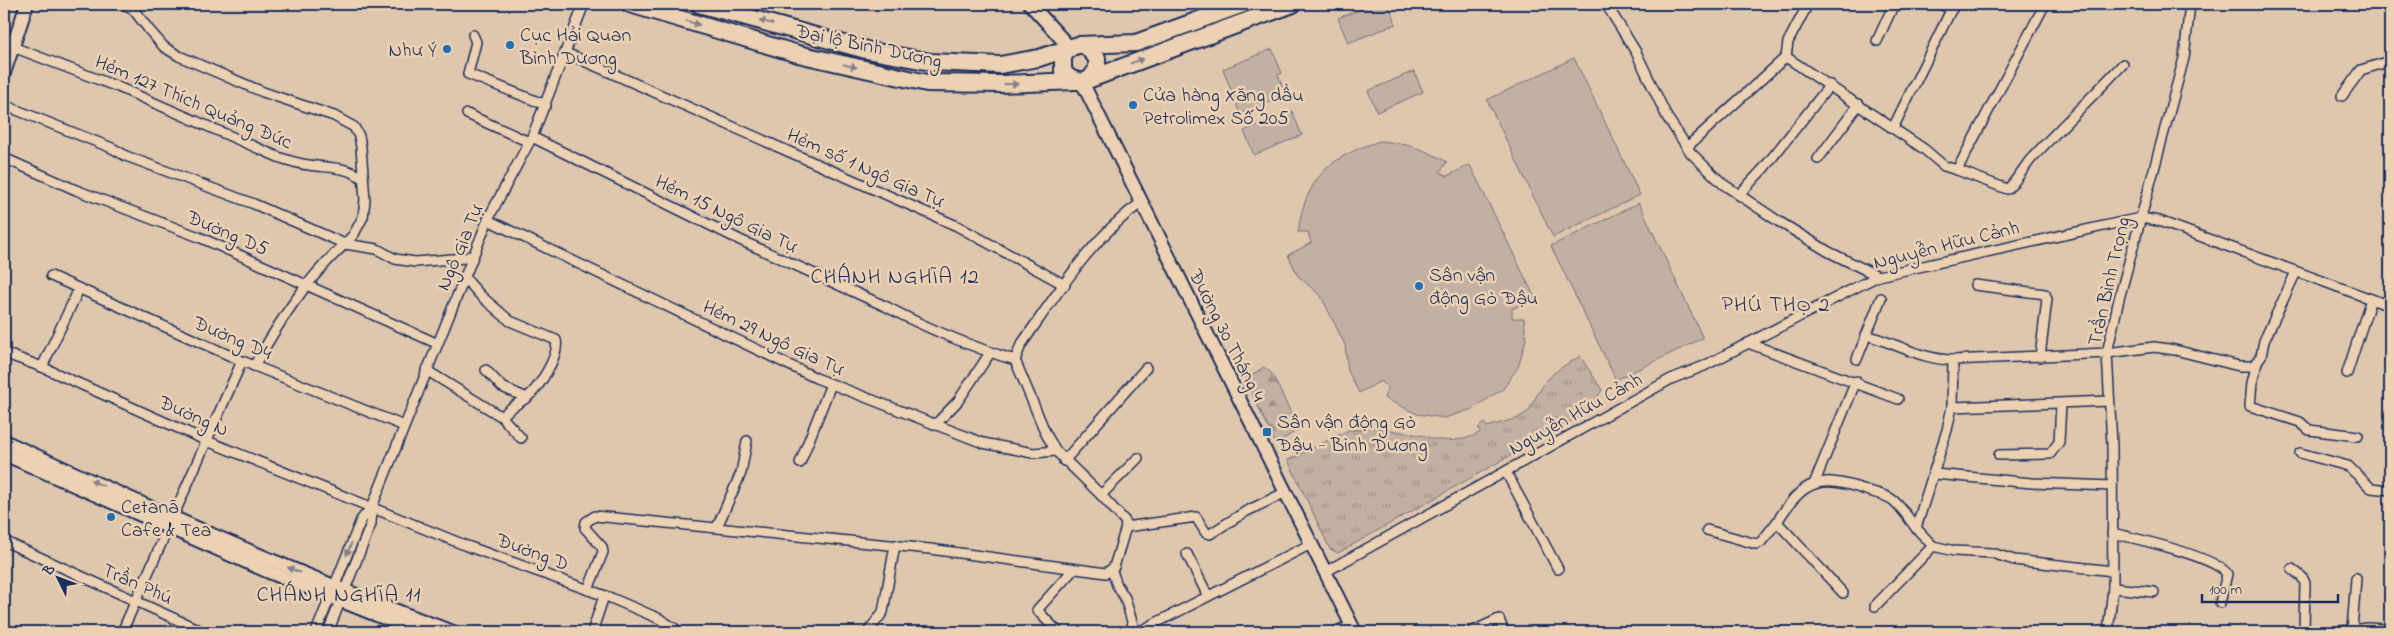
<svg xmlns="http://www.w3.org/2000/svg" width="2394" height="636" font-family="'Indie Flower',sans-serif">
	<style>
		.grass { fill: url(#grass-tufts); stroke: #6e7080 }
		.forest { fill: url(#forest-firs); stroke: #6e7080 }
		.green { fill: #c2b1a2; stroke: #6e7080 }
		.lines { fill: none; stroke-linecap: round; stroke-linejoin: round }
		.street-casing { stroke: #1b2f5e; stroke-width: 12 }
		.secondary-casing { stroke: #1b2f5e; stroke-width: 16 }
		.highway-casing { stroke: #1b2f5e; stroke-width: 20 }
		.street { stroke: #ecd1b3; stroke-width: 9 }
		.secondary { stroke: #ecd1b3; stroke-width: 12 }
		.highway { stroke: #ecd1b3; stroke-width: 16 }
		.oneway { fill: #848088 }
		.poi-dot { fill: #1f6fb2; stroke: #ecd1b3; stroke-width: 2 }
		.labels { text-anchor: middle; stroke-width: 5; stroke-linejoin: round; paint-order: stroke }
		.poi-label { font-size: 20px; fill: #1b2f5e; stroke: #ecd1b3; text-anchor: start }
		.street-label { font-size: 20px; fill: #1b2f5e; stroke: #ecd1b3 }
		.quarter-label { font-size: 22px; letter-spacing: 1px; fill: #1b2f5e; stroke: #ecd1b3 }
	</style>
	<defs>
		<pattern id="grass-tufts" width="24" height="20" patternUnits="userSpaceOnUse" patternTransform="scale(1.25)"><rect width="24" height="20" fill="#c2b1a2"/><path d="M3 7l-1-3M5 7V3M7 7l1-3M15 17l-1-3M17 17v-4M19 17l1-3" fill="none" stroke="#9d9087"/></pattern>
		<pattern id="forest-firs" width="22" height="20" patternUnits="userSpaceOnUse" patternTransform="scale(1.25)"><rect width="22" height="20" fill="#c2b1a2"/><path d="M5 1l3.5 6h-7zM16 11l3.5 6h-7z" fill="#9d9087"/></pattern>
	</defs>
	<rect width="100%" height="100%" fill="#dfc7ae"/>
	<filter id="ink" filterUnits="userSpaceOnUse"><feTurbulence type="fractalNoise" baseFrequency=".02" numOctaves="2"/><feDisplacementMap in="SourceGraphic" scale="10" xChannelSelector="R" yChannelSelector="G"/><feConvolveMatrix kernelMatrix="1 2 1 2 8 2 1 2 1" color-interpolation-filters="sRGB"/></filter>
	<g filter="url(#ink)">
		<!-- grass -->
		<path class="grass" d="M1580,356L1602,390L1597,398L1596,407L1338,553L1330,549L1288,460L1349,430L1364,429L1367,426L1425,436C1439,443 1469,442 1481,431L1478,428L1484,423L1487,427L1518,418L1529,411C1532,402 1546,379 1553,374C1561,367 1571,362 1580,356Z"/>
		<!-- forest -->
		<polygon class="forest" points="1264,367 1272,374 1299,429 1276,444 1245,379"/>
		<!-- green -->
		<g class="green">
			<polygon points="1374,4 1388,4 1396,24 1348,43 1338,18"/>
			<polygon points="1272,49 1282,73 1278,75 1286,96 1240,114 1223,69"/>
			<polygon points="1574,58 1640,195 1553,237 1487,100"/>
			<polygon points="1414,71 1423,92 1377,112 1368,91"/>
			<polygon points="1292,111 1302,135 1254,155 1244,131"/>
			<path d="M1380,141C1406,143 1425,149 1447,162L1440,172L1447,176L1470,165L1535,298L1512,309V318H1524L1526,339L1518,367L1503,389L1472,409L1445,418L1417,414L1384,398L1388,388L1381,381L1359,393L1348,371L1345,345L1321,296L1298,276L1288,255L1311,243L1308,232H1298C1305,179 1330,156 1380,141Z"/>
			<polygon points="1639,203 1703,338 1616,380 1551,246"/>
		</g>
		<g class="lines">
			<!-- street casing -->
			<g class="street-casing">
				<g id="street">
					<polyline points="1606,4 1636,52 1667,117 1691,153 1723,184 1778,221 1829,252 1878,276"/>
					<polyline points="1939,4 1952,9"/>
					<polyline points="473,35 476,42 468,74 546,105"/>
					<polyline points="1877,41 1894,4"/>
					<path d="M13,47L118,87L278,157C288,160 298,164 309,165C328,168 346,166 362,178"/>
					<polyline points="566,53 957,226 1065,285"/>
					<polyline points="1786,57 1924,149 1944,166 1957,170 2045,4"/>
					<polyline points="2342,96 2361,70 2390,61"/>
					<polyline points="4,105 112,148 126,156 254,204 345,244 354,234 363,217 365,200 361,147 359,136 354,127 334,116 263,92 179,56 164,47 150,31 133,9 124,4"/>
					<polyline points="467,114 529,142"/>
					<polyline points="1893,128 1954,4"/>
					<path d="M532,137L740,240L887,307C924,327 974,348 1015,360L1046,434L1056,451L1101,495L1125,521L1126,527L1196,517L1206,533L1210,534L1245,512L1286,492"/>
					<polyline points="1687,147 1786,57 1788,42 1808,4"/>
					<polyline points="4,158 76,190 199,237 436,343"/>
					<polyline points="1818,159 1859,104"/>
					<path d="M1957,170L2007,189C2012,187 2025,166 2031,159C2061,127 2093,96 2123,64"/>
					<polyline points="1739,195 1764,168 1830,85"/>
					<polyline points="488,220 816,378 983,443 1033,453 1056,451"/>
					<polyline points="51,276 242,361 404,426"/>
					<path d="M464,277L481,296L510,321L556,340C560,355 538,390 526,398C517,405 509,407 502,417L521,438"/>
					<polyline points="1975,285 2045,294 2047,299 2040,357"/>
					<path d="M1866,335C1896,343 1922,360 1953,360"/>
					<polyline points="1748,343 1898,399"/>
					<polyline points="4,353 42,367 207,441 467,546 611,598 660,619 680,632"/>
					<polyline points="1857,359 1881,298"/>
					<path d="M1015,360L1021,345C1057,294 1091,238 1142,202"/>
					<polyline points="2257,363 2252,383 2250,406 2300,422 2309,430 2358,436"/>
					<path d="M254,366C280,321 306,279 345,244L377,249L395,259L415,262L465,258L473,255"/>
					<polyline points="42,367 79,289"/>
					<polyline points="426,370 502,417"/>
					<polyline points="486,370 502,387 527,398"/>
					<polyline points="2347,373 2371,299"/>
					<polyline points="1952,407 2109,401"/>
					<polyline points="935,425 958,401 990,353"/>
					<polyline points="2300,453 2348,466 2371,488 2390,490"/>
					<polyline points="1999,455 2050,454 2059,442 2061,404"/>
					<polyline points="1064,461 1146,368"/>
					<polyline points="800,463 831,384"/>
					<polyline points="1506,472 1558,569"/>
					<polyline points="1935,474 2032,483 2112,486"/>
					<polyline points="1814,484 1856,381"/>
					<polyline points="1101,495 1138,458"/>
					<polyline points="717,527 741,473 747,441"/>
					<polyline points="1707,530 1756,544 1761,542 1777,522"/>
					<path d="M2112,533C2134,538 2217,557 2227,574L2220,603"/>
					<polyline points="4,541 204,632"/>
					<polyline points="1187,554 1208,596"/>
					<polyline points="2292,569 2302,577 2305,583 2304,632"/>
					<polyline points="1112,571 1117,585 1125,598 1135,632"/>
					<polyline points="2113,571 2014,560 1992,553 1954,551 1933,546 1916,528 1947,430 1952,407 1953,360 2107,353 2154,347 2175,350 2239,366 2253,366 2261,356 2264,341 2296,272"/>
					<polyline points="1325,572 1671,379 1704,366 1878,276 2140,218 2159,221 2390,306"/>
					<polyline points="2113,588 2154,592"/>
					<polyline points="588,590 603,552 602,547 585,528 586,522 595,516 930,549 1106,573 1114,567 1126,527"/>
					<path d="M1843,593L1777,522C1803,480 1819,474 1866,490C1874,493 1888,495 1894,501C1903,509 1909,519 1916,528"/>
					<polyline points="1875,606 1933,546"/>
					<polyline points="4,630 10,632"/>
					<polyline points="2352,630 2356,578"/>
					<polyline points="122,632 242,361"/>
					<polyline points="316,632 361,520 372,507"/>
					<polyline points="328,632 371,524 372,507 489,217 532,137 584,4"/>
					<polyline points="592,632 604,596"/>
					<polyline points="868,632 883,612 895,545"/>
					<polyline points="1058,632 1037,610 1073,570"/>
					<polyline points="1138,632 1311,544"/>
					<polyline points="1471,632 1499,619 1504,632"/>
					<polyline points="2108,632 2113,588 2112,445 2107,353 2119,299 2184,58 2190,4"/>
					<polyline points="2333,632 2368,628 2384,629"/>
				</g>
			</g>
			<!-- secondary casing -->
			<g class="secondary-casing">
				<g id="secondary">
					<polyline points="1030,4 1070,48"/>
					<polyline points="4,73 27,4"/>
					<polyline points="1082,82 1355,632"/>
					<path d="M4,441C152,509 300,576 453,632"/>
					<polyline points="4,454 269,572 419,632"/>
					<polyline points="1339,632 1352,627"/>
				</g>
			</g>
			<!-- highway casing -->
			<g class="highway-casing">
				<g id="highway">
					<polyline points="630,4 798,54 927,83 1001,84 1076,81"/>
					<polyline points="699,4 866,50 931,62 1000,65 1039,58 1078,45 1136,43 1243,4"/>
					<polyline points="1085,45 1097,58 1097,69 1091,78"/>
					<polyline points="1070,48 1063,56 1063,72 1071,79 1082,82 1293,4"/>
				</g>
			</g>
			<!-- street -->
			<use href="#street" class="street"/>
			<!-- secondary -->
			<use href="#secondary" class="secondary"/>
			<!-- highway -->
			<use href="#highway" class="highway"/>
		</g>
		<!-- one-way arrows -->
		<defs><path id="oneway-solid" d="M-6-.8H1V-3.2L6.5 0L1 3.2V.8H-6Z" transform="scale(1.25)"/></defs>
		<g class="oneway">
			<use href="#oneway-solid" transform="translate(766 22) rotate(-164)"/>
			<use href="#oneway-solid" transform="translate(693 23) rotate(17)"/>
			<use href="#oneway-solid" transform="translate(1137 61) rotate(-20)"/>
			<use href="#oneway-solid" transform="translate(850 66) rotate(13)"/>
			<use href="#oneway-solid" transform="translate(1011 84) rotate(-2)"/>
			<use href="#oneway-solid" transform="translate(97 483) rotate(-155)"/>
			<use href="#oneway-solid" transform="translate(349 549) rotate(112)"/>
			<use href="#oneway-solid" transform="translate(294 570) rotate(-157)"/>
		</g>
	</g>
	<!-- markers -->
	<g class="poi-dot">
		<circle cx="510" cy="45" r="5"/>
		<circle cx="447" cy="49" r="5"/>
		<circle cx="1133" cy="105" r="5"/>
		<circle cx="1419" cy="286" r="5"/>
		<rect x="1262" y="427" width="10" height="10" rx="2.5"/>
		<circle cx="111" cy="517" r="5"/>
	</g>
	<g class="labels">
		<!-- poi labels -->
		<g class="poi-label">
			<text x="520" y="41">Cục Hải Quan<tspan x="520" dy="23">Bình Dương</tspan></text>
			<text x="437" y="56" text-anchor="end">Như Ý</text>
			<text x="1143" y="101">Cửa hàng Xăng dầu<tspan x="1143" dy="23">Petrolimex Số 205</tspan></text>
			<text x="1429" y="281">Sân vận<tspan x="1429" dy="23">động Gò Đậu</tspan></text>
			<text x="1277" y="428">Sân vận động Gò<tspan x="1277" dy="23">Đậu - Bình Dương</tspan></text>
			<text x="121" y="513">Cetanā<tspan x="121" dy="23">Cafe &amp; Tea</tspan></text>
		</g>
		<!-- street labels -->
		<g class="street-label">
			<text transform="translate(869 45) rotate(12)" y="7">Đại lộ Bình Dương</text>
			<text transform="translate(194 101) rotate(23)" y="7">Hẻm 127 Thích Quảng Đức</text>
			<text transform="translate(866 167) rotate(24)" y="7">Hẻm số 1 Ngô Gia Tự</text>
			<text transform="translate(727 213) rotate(26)" y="7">Hẻm 15 Ngô Gia Tự</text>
			<text transform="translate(228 232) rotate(23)" y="7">Đường D5</text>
			<text transform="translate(1946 244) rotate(-14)" y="7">Nguyễn Hữu Cảnh</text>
			<text transform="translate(459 247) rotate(-67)" y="7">Ngô Gia Tự</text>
			<text transform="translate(2108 281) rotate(-77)" y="7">Trần Bình Trọng</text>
			<text transform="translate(1228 335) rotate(63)" y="7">Đường 30 Tháng 4</text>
			<text transform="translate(233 337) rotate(23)" y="7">Đường D4</text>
			<text transform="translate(774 337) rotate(25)" y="7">Hẻm 29 Ngô Gia Tự</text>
			<text transform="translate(1575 413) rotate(-29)" y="7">Nguyễn Hữu Cảnh</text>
			<text transform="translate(194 415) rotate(24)" y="7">Đường N</text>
			<text transform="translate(533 551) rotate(20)" y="7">Đường D</text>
			<text transform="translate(138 583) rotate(24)" y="7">Trần Phú</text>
		</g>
		<!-- quarter labels -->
		<g class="quarter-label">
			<text x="895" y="283">CHÁNH NGHĨA 12</text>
			<text x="1776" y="311">PHÚ THỌ 2</text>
			<text x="339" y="601">CHÁNH NGHĨA 11</text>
		</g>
	</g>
	<!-- margin -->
	<rect width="2394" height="636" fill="none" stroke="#ecd1b3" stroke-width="20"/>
	<rect x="10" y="10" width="2374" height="616" fill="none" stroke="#1b2f5e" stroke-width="2" filter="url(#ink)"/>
	<!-- north arrow -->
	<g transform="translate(58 578) rotate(312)" stroke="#ecd1b3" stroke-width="4" paint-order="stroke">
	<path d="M0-4L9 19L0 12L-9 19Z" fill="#1b2f5e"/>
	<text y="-8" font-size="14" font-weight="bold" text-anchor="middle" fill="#1b2f5e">B</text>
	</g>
	<!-- scale -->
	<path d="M2202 594v8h136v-8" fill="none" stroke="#1b2f5e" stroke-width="2.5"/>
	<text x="2209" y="594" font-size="15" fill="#1b2f5e" stroke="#ecd1b3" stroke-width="4" paint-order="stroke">100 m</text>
</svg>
